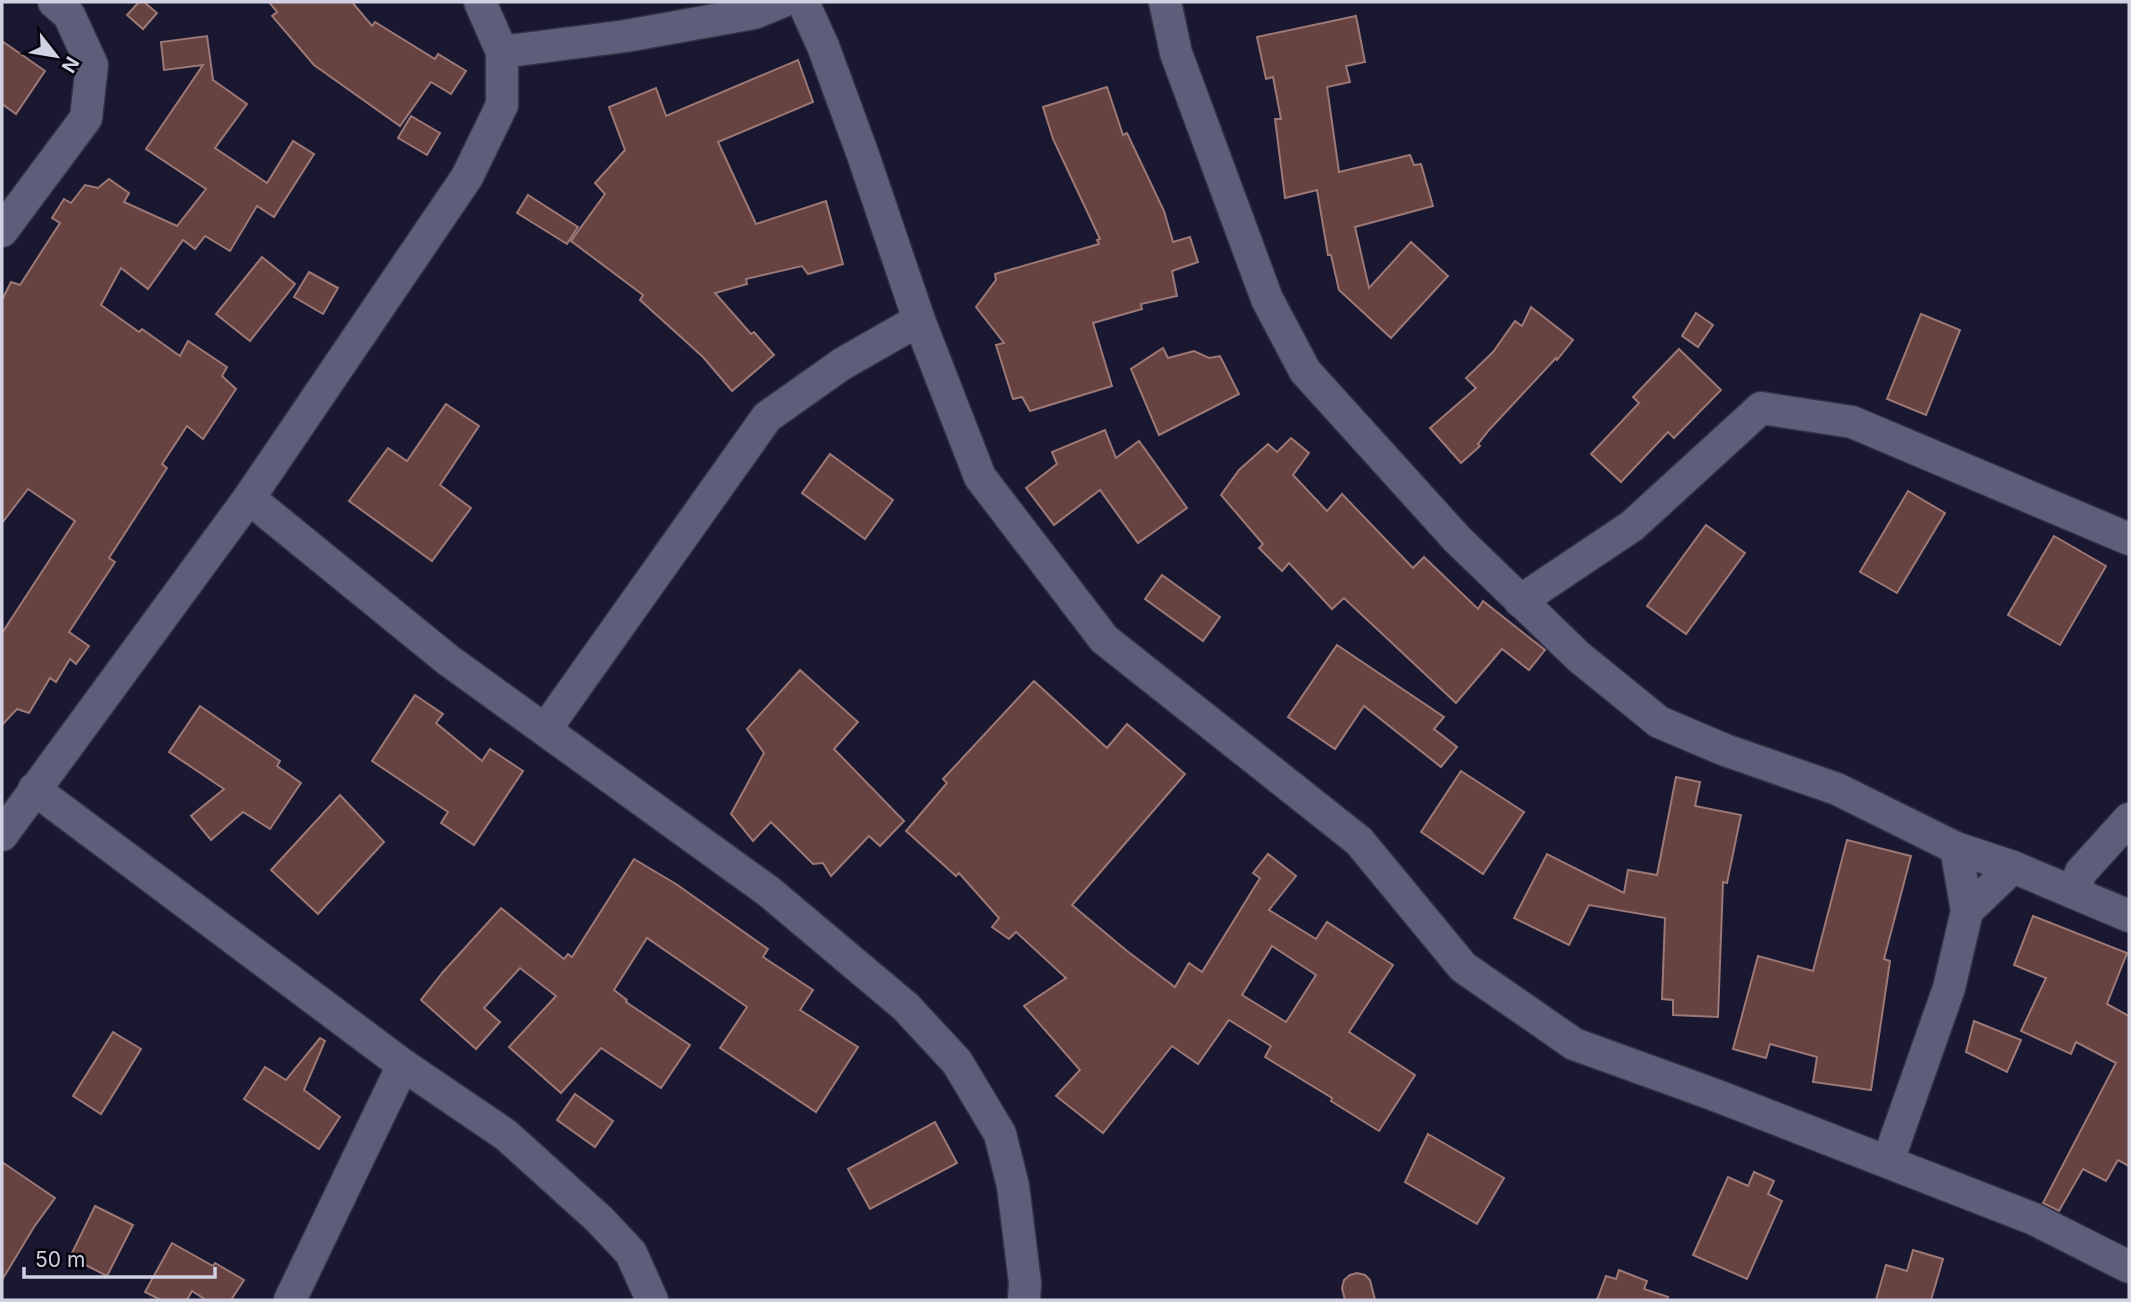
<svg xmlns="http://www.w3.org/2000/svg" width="2131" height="1302" font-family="Inter,sans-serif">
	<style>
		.building { fill: #664241; stroke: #9c7876; stroke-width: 2; fill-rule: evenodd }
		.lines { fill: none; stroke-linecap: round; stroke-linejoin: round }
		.minor-casing { stroke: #323144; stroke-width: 35 }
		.minor { stroke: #5e5e7b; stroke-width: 32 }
	</style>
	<rect width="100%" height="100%" fill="#191830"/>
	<!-- building -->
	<g class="building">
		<polygon points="139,2 144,2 157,13 143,29 127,15"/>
		<polygon points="269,2 352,2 372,26 375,22 435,59 438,54 466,71 451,94 431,82 400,126 314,65 272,16 277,12"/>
		<polygon points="1356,16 1365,62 1346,66 1350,82 1327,87 1339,172 1410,155 1414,165 1421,164 1433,206 1355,227 1369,288 1411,242 1448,276 1391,338 1339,290 1331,255 1328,255 1317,190 1285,198 1275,119 1281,119 1273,77 1266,79 1257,37"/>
		<polygon points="207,36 213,80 247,104 215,148 267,183 293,141 314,154 274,217 257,206 230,251 205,236 195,249 183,240 148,289 121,268 101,305 139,332 142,329 180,356 188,341 227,367 222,376 236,389 203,439 187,426 162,464 167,468 109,558 115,562 69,632 89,646 76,664 70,659 56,682 50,678 29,713 17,709 2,725 2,633 75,521 28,489 2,523 2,300 11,282 20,285 60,223 52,218 64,199 71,203 85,185 98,188 109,179 129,193 124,202 177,226 206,189 146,149 203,65 164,70 161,42"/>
		<polygon points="2,41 45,71 16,114 2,104"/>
		<polygon points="798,60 813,102 718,142 756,224 826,201 843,264 808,274 802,266 746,279 747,284 715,293 751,334 754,332 774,355 732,391 703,357 640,300 643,295 571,241 605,194 595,183 625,150 609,107 656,88 666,116"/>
		<polygon points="1107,87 1123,135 1127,133 1164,211 1173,242 1190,237 1198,262 1172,271 1177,296 1141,304 1142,309 1093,323 1112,386 1030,411 1022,397 1013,399 996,345 1004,343 976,307 996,280 995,274 1099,244 1097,240 1100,239 1053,139 1043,107"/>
		<polygon points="411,116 440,133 427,155 398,138"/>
		<polygon points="528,195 578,227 567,244 517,213"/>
		<polygon points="262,257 295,284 250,341 216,314"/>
		<polygon points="309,272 338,288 323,314 294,297"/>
		<polygon points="1531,307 1573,340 1557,360 1556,358 1489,430 1478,444 1480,446 1461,463 1430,428 1476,388 1466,378 1493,352 1515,321 1522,326"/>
		<polygon points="1696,313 1713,325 1698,347 1682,336"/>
		<polygon points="1921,314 1960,330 1926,415 1887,399"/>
		<polygon points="1163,348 1168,358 1194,351 1209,358 1220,356 1239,394 1159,435 1131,369"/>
		<polygon points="1679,349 1721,390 1674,438 1668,432 1621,482 1591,454 1639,403 1633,397"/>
		<polygon points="446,404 479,426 440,485 471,508 432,561 349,501 388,448 407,461"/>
		<polygon points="1105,430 1116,458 1139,441 1187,508 1138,543 1100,490 1054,525 1026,488 1057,464 1052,452"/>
		<polygon points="1291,438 1309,453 1293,475 1327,511 1342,494 1413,568 1424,557 1478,609 1483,601 1545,650 1529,670 1502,649 1456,703 1344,598 1332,609 1289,563 1282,571 1259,548 1263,544 1221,495 1239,470 1268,444 1277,452"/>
		<polygon points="830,454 893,500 865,539 802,493"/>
		<polygon points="1908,491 1945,513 1897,593 1860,572"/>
		<polygon points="1706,525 1745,553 1686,634 1647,606"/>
		<polygon points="2054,536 2106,566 2060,645 2008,615"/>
		<polygon points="1162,575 1220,617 1203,641 1145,599"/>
		<polygon points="1337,645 1444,717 1434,729 1457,747 1441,767 1364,706 1335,749 1288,717"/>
		<polygon points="800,670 858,722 834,749 904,821 880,846 869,836 831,876 823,863 813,864 771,822 753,841 731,814 764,753 747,729"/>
		<path d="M1034,681L1107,748L1127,724L1185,774L1072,905L1127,951L1175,987L1189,963L1202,972L1260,878L1253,873L1268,854L1296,876L1269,910L1316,939L1327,922L1393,965L1349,1032L1415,1075L1379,1131L1331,1101L1332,1098L1265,1057L1271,1046L1229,1020L1198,1064L1172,1046L1103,1133L1056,1096L1080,1070L1024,1006L1066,978L1016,932L1009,939L992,927L999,918L959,873L956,876L906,831L947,783L943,779ZM1272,946L1316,975L1286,1022L1242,995Z"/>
		<polygon points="415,695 443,714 436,723 482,761 490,749 523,771 474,845 441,823 448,812 372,761"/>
		<polygon points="200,706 280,761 277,766 301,783 270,829 243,812 211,840 191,816 224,789 169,752"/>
		<polygon points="1461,771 1524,812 1483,874 1421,832"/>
		<polygon points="1676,777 1700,782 1695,806 1741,815 1727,883 1723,882 1718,1017 1673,1015 1673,1000 1662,999 1665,918 1589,905 1569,945 1514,918 1547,854 1624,893 1628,870 1657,875"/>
		<polygon points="340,795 384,842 318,914 271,870"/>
		<polygon points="1847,840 1911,856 1884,959 1890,961 1871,1090 1813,1082 1817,1057 1770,1044 1766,1058 1733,1049 1758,956 1813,971"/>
		<polygon points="634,859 676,884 768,949 763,957 813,990 800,1010 858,1047 816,1112 720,1048 747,1007 647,938 614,990 627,1000 626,1002 690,1045 661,1088 601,1048 561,1093 509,1047 556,996 520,968 484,1008 500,1022 476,1049 421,1000 443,972 501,908 564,959 568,954 572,957"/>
		<polygon points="2033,916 2127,953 2107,1004 2129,1016 2129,1166 2118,1160 2106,1181 2083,1169 2059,1211 2043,1203 2116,1063 2076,1042 2071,1054 2021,1031 2046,978 2014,965"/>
		<polygon points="1974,1021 2021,1040 2007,1072 1966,1052"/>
		<polygon points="113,1032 141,1049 101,1114 73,1096"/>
		<polygon points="320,1038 325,1041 304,1090 340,1117 319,1149 244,1099 265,1067 286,1080"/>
		<polygon points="575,1094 613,1121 595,1147 557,1120"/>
		<polygon points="935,1122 957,1163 870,1209 848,1169"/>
		<polygon points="1428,1134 1504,1178 1477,1224 1405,1182"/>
		<polygon points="2,1162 55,1198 34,1227 2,1280"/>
		<polygon points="1754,1172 1774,1181 1768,1194 1782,1201 1747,1279 1693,1255 1728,1177 1748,1186"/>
		<polygon points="95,1206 133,1225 107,1276 70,1257"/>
		<polygon points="172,1243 213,1266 215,1263 244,1280 231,1300 206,1300 192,1291 187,1300 161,1300 145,1292"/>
		<polygon points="1913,1250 1943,1259 1931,1300 1876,1300 1886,1265 1907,1271"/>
		<polygon points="1619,1270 1647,1281 1644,1289 1668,1297 1667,1300 1597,1300 1606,1276 1616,1279"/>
		<polygon points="1357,1273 1365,1275 1370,1280 1375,1300 1345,1300 1342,1288 1344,1280 1350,1275"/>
	</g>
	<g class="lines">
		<!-- minor casing -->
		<g class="minor-casing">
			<g id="minor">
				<polyline points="803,2 823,46 863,155 919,320 980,477 1104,639 1359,841 1463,967 1574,1044 1715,1095 2034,1219 2129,1267"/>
				<polyline points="1165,2 1176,53 1267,299 1305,371 1457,539 1579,657 1659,722 1725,750 1837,789 1956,848 2013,867 2129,916"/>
				<polyline points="502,52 626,36 754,13 781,2"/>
				<polyline points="2,231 86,118 92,65 69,15 54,2"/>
				<polyline points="249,498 448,660 768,891 906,1007 957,1062 1000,1134 1013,1186 1025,1283 1024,1300"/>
				<polyline points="1520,601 1632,526 1761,408 1852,422 2129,539"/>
				<polyline points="545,730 767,417 842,364 919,320"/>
				<polyline points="34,789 403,1065 506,1135 599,1219 631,1253 652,1300"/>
				<polyline points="2,835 249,498 467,177 502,105 502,52 480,2"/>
				<polyline points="2073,892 2081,872 2129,819"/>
				<polyline points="1967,911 2013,867"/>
				<polyline points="1888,1161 1949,988 1967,911 1956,848"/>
				<polyline points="290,1300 403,1065"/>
			</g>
		</g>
		<!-- minor -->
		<use href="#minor" class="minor"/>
	</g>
	<!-- border -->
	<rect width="2131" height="1302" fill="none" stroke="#d0d1e2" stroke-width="7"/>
	<!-- north arrow -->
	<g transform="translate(56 56) rotate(121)" stroke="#06050f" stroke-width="5" paint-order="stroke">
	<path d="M0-5L12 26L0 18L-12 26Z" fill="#d0d1e2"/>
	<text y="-10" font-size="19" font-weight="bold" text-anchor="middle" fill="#d0d1e2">N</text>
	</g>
	<!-- scale -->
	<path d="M24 1267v10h191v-10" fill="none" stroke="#d0d1e2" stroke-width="3.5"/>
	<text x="35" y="1267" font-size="21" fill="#d0d1e2" stroke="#06050f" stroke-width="5" paint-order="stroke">50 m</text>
</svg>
